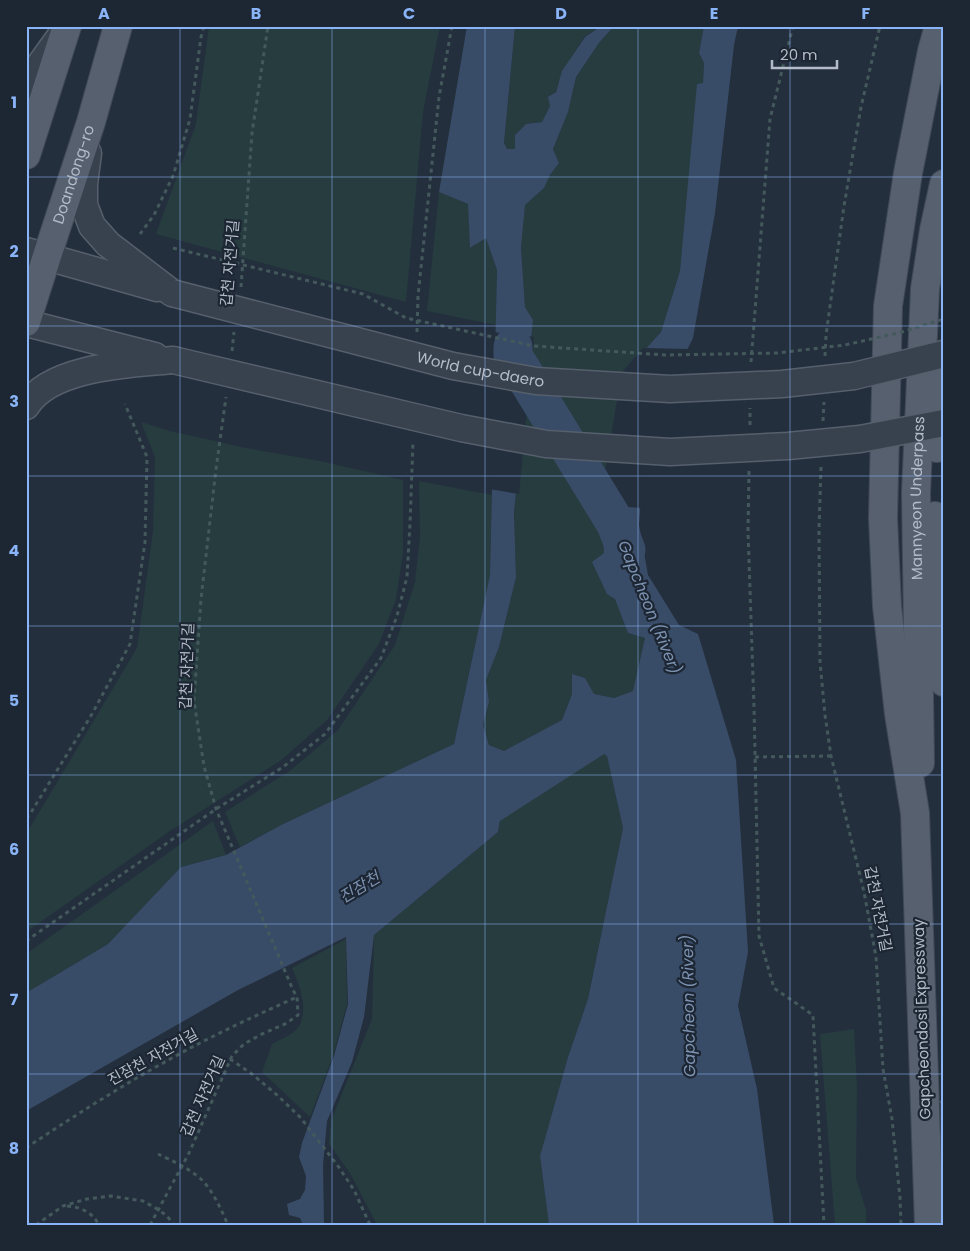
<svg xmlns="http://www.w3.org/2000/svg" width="970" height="1251" font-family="Poppins,'Noto Sans KR',sans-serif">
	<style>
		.green { fill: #263c3f }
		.water { fill: #394c67 }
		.pier { fill: #242f3e }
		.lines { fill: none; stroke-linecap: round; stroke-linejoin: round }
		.river { stroke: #394c67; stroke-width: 39 }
		.minor-casing { stroke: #565f6c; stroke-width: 29 }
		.major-casing { stroke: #414a57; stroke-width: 30 }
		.path { stroke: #44595c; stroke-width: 3; stroke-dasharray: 4 4; stroke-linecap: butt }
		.minor { stroke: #38414e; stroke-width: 26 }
		.major { stroke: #56606e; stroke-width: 28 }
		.minor-bridge-casing { stroke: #565f6c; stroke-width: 29; stroke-linecap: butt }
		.path-bridge { stroke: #44595c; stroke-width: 3; stroke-dasharray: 4 4; stroke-linecap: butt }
		.minor-bridge { stroke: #38414e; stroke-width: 26 }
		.grid { fill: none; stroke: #8ab4f8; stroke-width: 1; stroke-opacity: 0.55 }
		.labels { text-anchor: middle; stroke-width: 4.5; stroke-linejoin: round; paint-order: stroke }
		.street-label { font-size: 15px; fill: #b4bcc9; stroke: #1d2633 }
		.water-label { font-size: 16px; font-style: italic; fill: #7c92b1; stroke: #1d2633 }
		.neatline { fill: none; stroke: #8ab4f8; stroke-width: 2 }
		.grid-label { font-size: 16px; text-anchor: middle; font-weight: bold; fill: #8ab4f8 }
	</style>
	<rect width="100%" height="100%" fill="#242f3e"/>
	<!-- green -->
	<g class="green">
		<polygon points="209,26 440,26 423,112 406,302 156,234 196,124"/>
		<polygon points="515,26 601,26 584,37 563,71 550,106 542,122 526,124 515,135 516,150 507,149 504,144"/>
		<path d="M614,26H704L699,53L704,63L703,83L689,181L680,271L661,332L624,373L603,535C604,569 616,601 628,633L645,638L633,691L614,698L593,694L585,678L572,674V694L562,720L504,751L489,745L483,725L489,702L486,680L499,647L516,577L514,513L533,320L525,307L521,248L525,205L544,188L550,175L559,163L553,149L568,112L576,77L599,43Z"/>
		<polygon points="439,192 468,204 471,248 486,237 497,270 496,325 427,311"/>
		<polygon points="141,422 170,431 246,448 320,461 403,480 403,553 396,599 379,644 327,720 280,761 170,831 26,932 26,831 31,826 137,648 153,531 155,457"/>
		<polygon points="419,481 492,495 490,575 454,744 281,825 240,847 225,812 291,770 338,730 395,645 415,582 420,536"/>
		<polygon points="593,748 607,756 623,828 588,999 568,1057 540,1156 549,1225 377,1225 350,1173 329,1144 331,1121 372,1019 374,935 498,832 507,775"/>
		<polygon points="213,821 226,855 181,867 108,944 26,993 26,954"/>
		<path d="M346,939L347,1004L333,1056L310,1117L262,1072L272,1044C281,1039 293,1035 299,1026C301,1024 301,1021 302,1019C306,1000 299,985 292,968Z"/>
		<polygon points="854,1029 857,1087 856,1178 866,1210 866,1225 835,1225 820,1034"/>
	</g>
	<!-- water -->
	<polygon class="water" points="467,26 515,26 504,143 507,149 515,149 515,135 526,124 542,122 550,106 548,97 556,92 562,71 585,37 601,26 614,26 599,43 576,77 568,112 553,149 559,163 550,175 544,188 525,205 521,248 525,307 533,320 514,513 516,577 499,647 486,680 489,702 483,725 489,745 504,751 562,720 572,694 572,674 585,678 594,694 614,698 633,691 645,638 628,633 615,599 607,594 592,562 604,553 603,535 600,515 624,373 661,332 680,271 697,84 703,83 704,63 699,53 704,26 738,26 734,45 715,213 693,338 646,432 639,525 648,575 679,625 698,634 736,760 748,952 738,1006 757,1089 774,1225 549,1225 540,1156 568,1057 588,999 623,828 607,756 593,748 507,775 498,832 374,935 364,1017 352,1062 327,1121 323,1165 324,1225 303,1225 300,1218 289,1215 287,1204 300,1199 305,1190 306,1176 299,1157 302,1143 334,1056 348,1004 346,937 238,990 26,1111 26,993 108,944 181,867 226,855 281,825 454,744 490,575 497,270 486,238 470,248 468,204 439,192"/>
	<!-- pier -->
	<g class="pier">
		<polygon points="493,332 534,337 519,494 489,489"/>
		<polygon points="643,348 690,349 649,432 642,508 599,505 622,372"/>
	</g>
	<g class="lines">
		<!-- river -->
		<g class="river">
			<polyline points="513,347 513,356 616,524 626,550"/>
			<polyline points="459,824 607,729"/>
		</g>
		<!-- minor casing -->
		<g class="minor-casing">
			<g id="minor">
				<polyline points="26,90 31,77 62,34"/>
				<polyline points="88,153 84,184 84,205 92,226 108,244 172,293"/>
				<polyline points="26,251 157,288"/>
				<polyline points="26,323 155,356"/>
				<path d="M26,406C51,366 131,364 173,360"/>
				<polyline points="925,1109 944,1119"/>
			</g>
		</g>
		<!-- major casing -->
		<g class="major-casing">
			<g id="major">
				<polyline points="26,155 67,26"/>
				<path id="s1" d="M26,322L47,256L91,122L118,26"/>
				<polyline points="937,448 944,354"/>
				<polyline points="935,516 944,682"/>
				<path id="s2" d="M920,763L916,493L925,289L934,230L944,184"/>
				<polyline points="929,1225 915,813 899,714 887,606 883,518 888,306 908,173 932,51 939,26"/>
			</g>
		</g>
		<!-- path -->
		<g class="path">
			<polyline points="140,234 154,215 173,176 190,119 201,37 204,26"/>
			<polyline points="241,287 252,133 268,26"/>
			<polyline points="417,332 418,296 439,97 452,26"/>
			<polyline points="232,351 234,332"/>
			<polyline points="825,356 826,335 844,206 861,107 880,26"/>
			<polyline points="751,362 770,119 793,26"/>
			<polyline points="823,421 824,402"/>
			<polyline points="750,425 750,408"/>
			<polyline points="821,467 819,530 820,662 825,715 831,756 864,892 876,957 883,1069 892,1119 900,1198 901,1225"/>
			<polyline points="749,471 748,531 754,707 759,936 774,988 813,1015 824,1225"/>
			<polyline points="755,757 831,756"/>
			<polyline points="26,818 30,814 92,714 130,644 145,542 147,457 125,404"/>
			<polyline points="26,941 216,809 283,767 325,734 381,658 397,616 407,577 410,524 413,441"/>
			<polyline points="230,1059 252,1074 277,1095 300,1117 338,1166 354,1190 370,1225"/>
			<path d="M26,1148C77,1114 129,1081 183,1052C220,1032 259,1014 297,997"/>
			<path d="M158,1154C171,1160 192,1170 202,1180C214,1193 221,1209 228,1225"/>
			<path d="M67,1206C81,1207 92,1212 99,1225"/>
			<polyline points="36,1225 63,1206 87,1199 111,1196 143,1201 159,1210 167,1216 174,1225"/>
			<polyline points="150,1225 189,1153 232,1056 244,1044 262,1034 285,1024 298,1015 297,997 293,990 216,809 204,766 194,701 201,599 216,469 226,397"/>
		</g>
		<!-- minor -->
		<use href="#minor" class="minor"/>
		<!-- major -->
		<use href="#major" class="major"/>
		<!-- minor-bridge casing -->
		<g class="minor-bridge-casing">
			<g id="minor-bridge">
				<path id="s3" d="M172,293L453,366L536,381L670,389L782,384L854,376L944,354"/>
				<polyline points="173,360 461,428 546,444 670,452 788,446 860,439 944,423"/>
			</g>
		</g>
		<!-- path-bridge -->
		<polyline class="path-bridge" points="173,248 363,294 406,318 534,346 665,355 777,353 845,345 902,332 944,319"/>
		<!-- minor-bridge -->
		<use href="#minor-bridge" class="minor-bridge"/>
	</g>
	<!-- grid -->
	<path class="grid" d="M180,26V1225M332,26V1225M485,26V1225M638,26V1225M790,26V1225M26,177H944M26,326H944M26,476H944M26,626H944M26,775H944M26,924H944M26,1074H944"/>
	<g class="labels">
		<!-- street labels -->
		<g class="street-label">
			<text dy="5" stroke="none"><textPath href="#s1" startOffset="155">Doandong-ro</textPath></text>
			<text transform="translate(230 263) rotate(-85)" y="5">갑천 자전거길</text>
			<text dy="5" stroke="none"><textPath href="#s3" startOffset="318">World cup-daero</textPath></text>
			<text dy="5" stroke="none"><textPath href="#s2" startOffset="265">Mannyeon Underpass</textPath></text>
			<text transform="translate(187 666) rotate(-88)" y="5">갑천 자전거길</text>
			<text transform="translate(878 909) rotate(79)" y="5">갑천 자전거길</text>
			<text transform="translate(922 1019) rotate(-92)" y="5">Gapcheondosi Expressway</text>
			<text transform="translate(153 1057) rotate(-29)" y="5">진잠천 자전거길</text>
			<text transform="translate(203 1096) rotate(-66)" y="5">갑천 자전거길</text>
		</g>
		<!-- water labels -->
		<g class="water-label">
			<text transform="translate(650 607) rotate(68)" y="6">Gapcheon (River)</text>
			<text transform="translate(359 887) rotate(-31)" y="6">진잠천</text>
			<text transform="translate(688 1006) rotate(-91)" y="6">Gapcheon (River)</text>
		</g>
	</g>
	<!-- border -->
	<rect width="970" height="1251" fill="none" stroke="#1d2633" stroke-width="55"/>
	<!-- scale -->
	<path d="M772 60v8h65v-8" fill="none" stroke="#b4bcc9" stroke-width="2.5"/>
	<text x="780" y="60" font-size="15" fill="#b4bcc9" stroke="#1d2633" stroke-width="4" paint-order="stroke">20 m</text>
	<rect x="28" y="28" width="914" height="1196" class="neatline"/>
	<g class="grid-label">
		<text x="104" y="19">A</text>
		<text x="256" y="19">B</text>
		<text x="409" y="19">C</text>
		<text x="561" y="19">D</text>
		<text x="714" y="19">E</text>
		<text x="866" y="19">F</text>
		<text x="14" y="108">1</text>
		<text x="14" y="257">2</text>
		<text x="14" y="407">3</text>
		<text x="14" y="556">4</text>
		<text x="14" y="706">5</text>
		<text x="14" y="855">6</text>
		<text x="14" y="1005">7</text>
		<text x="14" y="1154">8</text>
	</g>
</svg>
